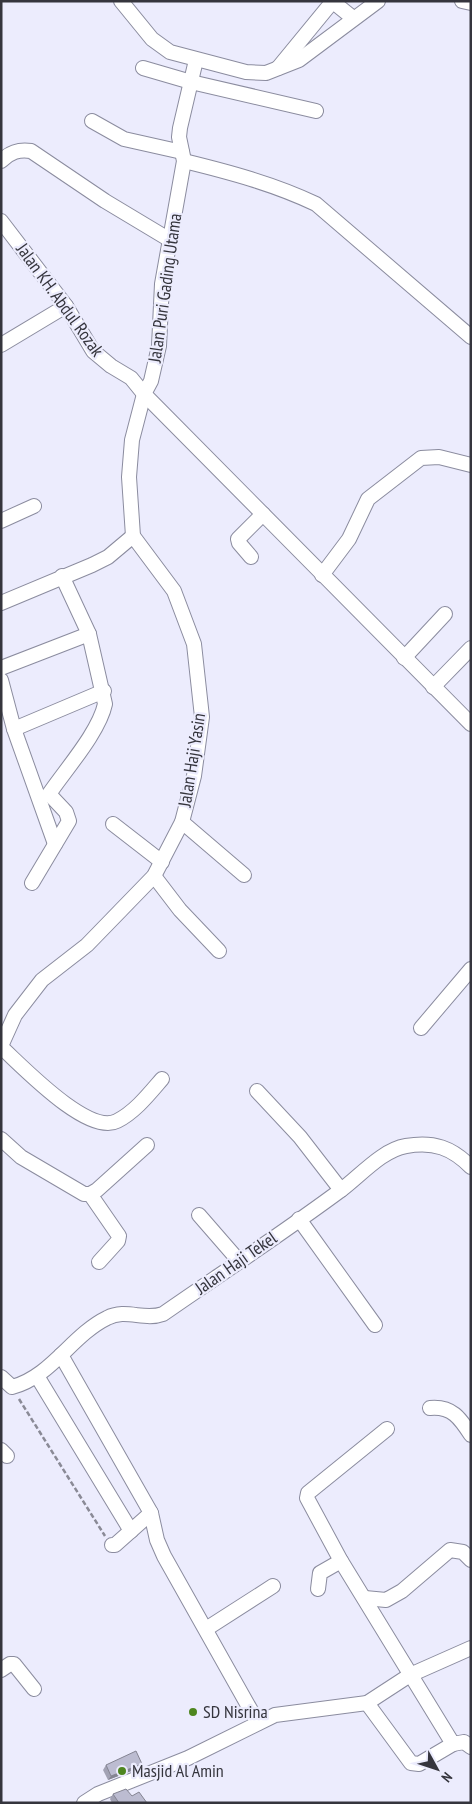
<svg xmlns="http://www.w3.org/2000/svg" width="472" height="1804" font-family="'PT Sans Narrow',sans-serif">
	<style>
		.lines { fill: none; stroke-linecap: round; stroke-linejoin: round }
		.minor-casing { stroke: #8b8c9f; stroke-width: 16 }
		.path { stroke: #8a8a96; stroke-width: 2.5; stroke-dasharray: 5 2.5; stroke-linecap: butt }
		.minor { stroke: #fff; stroke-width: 14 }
		.wall { fill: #a2a2b4 }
		.shaded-wall { fill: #848492 }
		.building { fill: #bcbcd1; stroke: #848492 }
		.poi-dot { fill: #4e861f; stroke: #ececfd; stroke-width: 2 }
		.labels { text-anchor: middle; stroke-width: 4.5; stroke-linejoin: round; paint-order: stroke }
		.street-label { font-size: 18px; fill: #35353d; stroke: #ececfd }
		.poi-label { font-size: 18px; fill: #35353d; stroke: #ececfd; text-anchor: start }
	</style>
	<rect width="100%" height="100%" fill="#ececfd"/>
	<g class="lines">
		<!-- minor casing -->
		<g class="minor-casing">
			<g id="minor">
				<polyline points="121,1 152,39 170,52 246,72 266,73 299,60 378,1"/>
				<polyline points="332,1 353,18"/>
				<polyline points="462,1 471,3"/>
				<polyline points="143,68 191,82 316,111"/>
				<polyline points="278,68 333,1"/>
				<polyline points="92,121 124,139 182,152"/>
				<path d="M1,161C10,152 19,149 31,151L105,201L170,240"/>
				<path d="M184,161C229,172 274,184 316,204L471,337"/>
				<polyline points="1,221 66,306 93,351 111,366 131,378 144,394 471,724"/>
				<polyline points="1,345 66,306"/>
				<polyline points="1,521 34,506"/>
				<polyline points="251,557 239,543 238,539 263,514"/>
				<polyline points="322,575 349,539 368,499 421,458 439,457 471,465"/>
				<polyline points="1,603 92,565 108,557 133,536"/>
				<polyline points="404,658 445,614"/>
				<polyline points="1,668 89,634"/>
				<polyline points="1,680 14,729 55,844"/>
				<polyline points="433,687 471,648"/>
				<polyline points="14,729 104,691"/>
				<polyline points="182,822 244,875"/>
				<polyline points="113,824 162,862"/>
				<polyline points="154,876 180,910 219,951"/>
				<path d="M32,883L69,821L66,812L49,794C66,769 99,732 105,704L89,634L62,576"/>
				<polyline points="421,1028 471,969"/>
				<polyline points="1,1046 15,1015 42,980 87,945 154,876 182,822 194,776 202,717 194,644 174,591 133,536 129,477 132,440 144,394 151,381 159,346 162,284 184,161 179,137 180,128 196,60"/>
				<path d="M1,1047C22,1066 88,1136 117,1121C135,1112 149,1094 162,1079"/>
				<polyline points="257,1091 300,1137 341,1190"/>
				<polyline points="1,1139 21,1157 84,1194 90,1194 97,1190 147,1145"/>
				<polyline points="90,1194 119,1236 118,1241 99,1262"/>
				<polyline points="199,1215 239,1261"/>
				<polyline points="299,1219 375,1325"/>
				<polyline points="61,1355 151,1513 115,1545 112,1545"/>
				<polyline points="37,1376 131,1531"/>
				<path d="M1,1377L12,1387C51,1377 72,1335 107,1318C126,1308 144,1321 163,1314C222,1273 283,1233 341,1190C360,1176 382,1150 406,1146C434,1141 452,1148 471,1167"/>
				<path d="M430,1408C452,1406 460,1418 471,1435"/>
				<polyline points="387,1429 308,1493 307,1498 341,1561 453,1744 464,1742 471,1747"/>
				<polyline points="1,1450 7,1456"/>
				<polyline points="151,1513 157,1540 164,1556 258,1723"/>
				<polyline points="318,1589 320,1573 341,1561"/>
				<polyline points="365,1598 386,1600 402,1591 450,1550 463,1552 471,1560"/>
				<polyline points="206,1629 273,1586"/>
				<polyline points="1,1670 10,1664 14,1664 34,1689"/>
				<polyline points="367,1703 411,1763 419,1764 453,1744"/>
				<polyline points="84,1803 98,1794 188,1758 275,1715 367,1703 410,1675 471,1648"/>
			</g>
		</g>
		<!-- path -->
		<polyline class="path" points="19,1399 105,1536"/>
		<!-- minor -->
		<use href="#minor" class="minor"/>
	</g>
	<!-- wall -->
	<g class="wall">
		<polygon points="142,1764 139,1768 108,1780 103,1770 106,1765"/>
		<polygon points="113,1794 132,1796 147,1803 112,1803 110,1799"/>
	</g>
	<!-- shaded-wall -->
	<polygon class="shaded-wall" points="142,1764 139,1768 108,1780 111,1776"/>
	<!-- building -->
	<g class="building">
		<polygon points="136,1751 142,1764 111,1776 106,1765"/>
		<polygon points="126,1789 132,1796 139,1792 147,1803 119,1803 113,1794"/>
	</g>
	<!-- markers -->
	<g class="poi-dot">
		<circle cx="193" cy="1712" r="5"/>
		<circle cx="122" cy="1771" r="5"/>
	</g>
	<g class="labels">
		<!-- street labels -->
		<g class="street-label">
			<text transform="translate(165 288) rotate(-82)" y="6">Jalan Puri Gading Utama</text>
			<text transform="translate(60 300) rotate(54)" y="6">Jalan KH. Abdul Rozak</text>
			<text transform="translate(192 760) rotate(-81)" y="6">Jalan Haji Yasin</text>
			<text transform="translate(236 1263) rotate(-35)" y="6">Jalan Haji Tekel</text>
		</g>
		<!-- poi labels -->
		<g class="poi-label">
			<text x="203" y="1718">SD Nisrina</text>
			<text x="132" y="1777">Masjid Al Amin</text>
		</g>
	</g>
	<!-- border -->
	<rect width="472" height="1804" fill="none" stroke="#35353d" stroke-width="5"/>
	<!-- north arrow -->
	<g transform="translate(437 1769) rotate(130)" stroke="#ececfd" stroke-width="4" paint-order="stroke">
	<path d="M0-4L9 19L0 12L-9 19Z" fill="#35353d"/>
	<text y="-8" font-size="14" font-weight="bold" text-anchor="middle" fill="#35353d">N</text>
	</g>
</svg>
